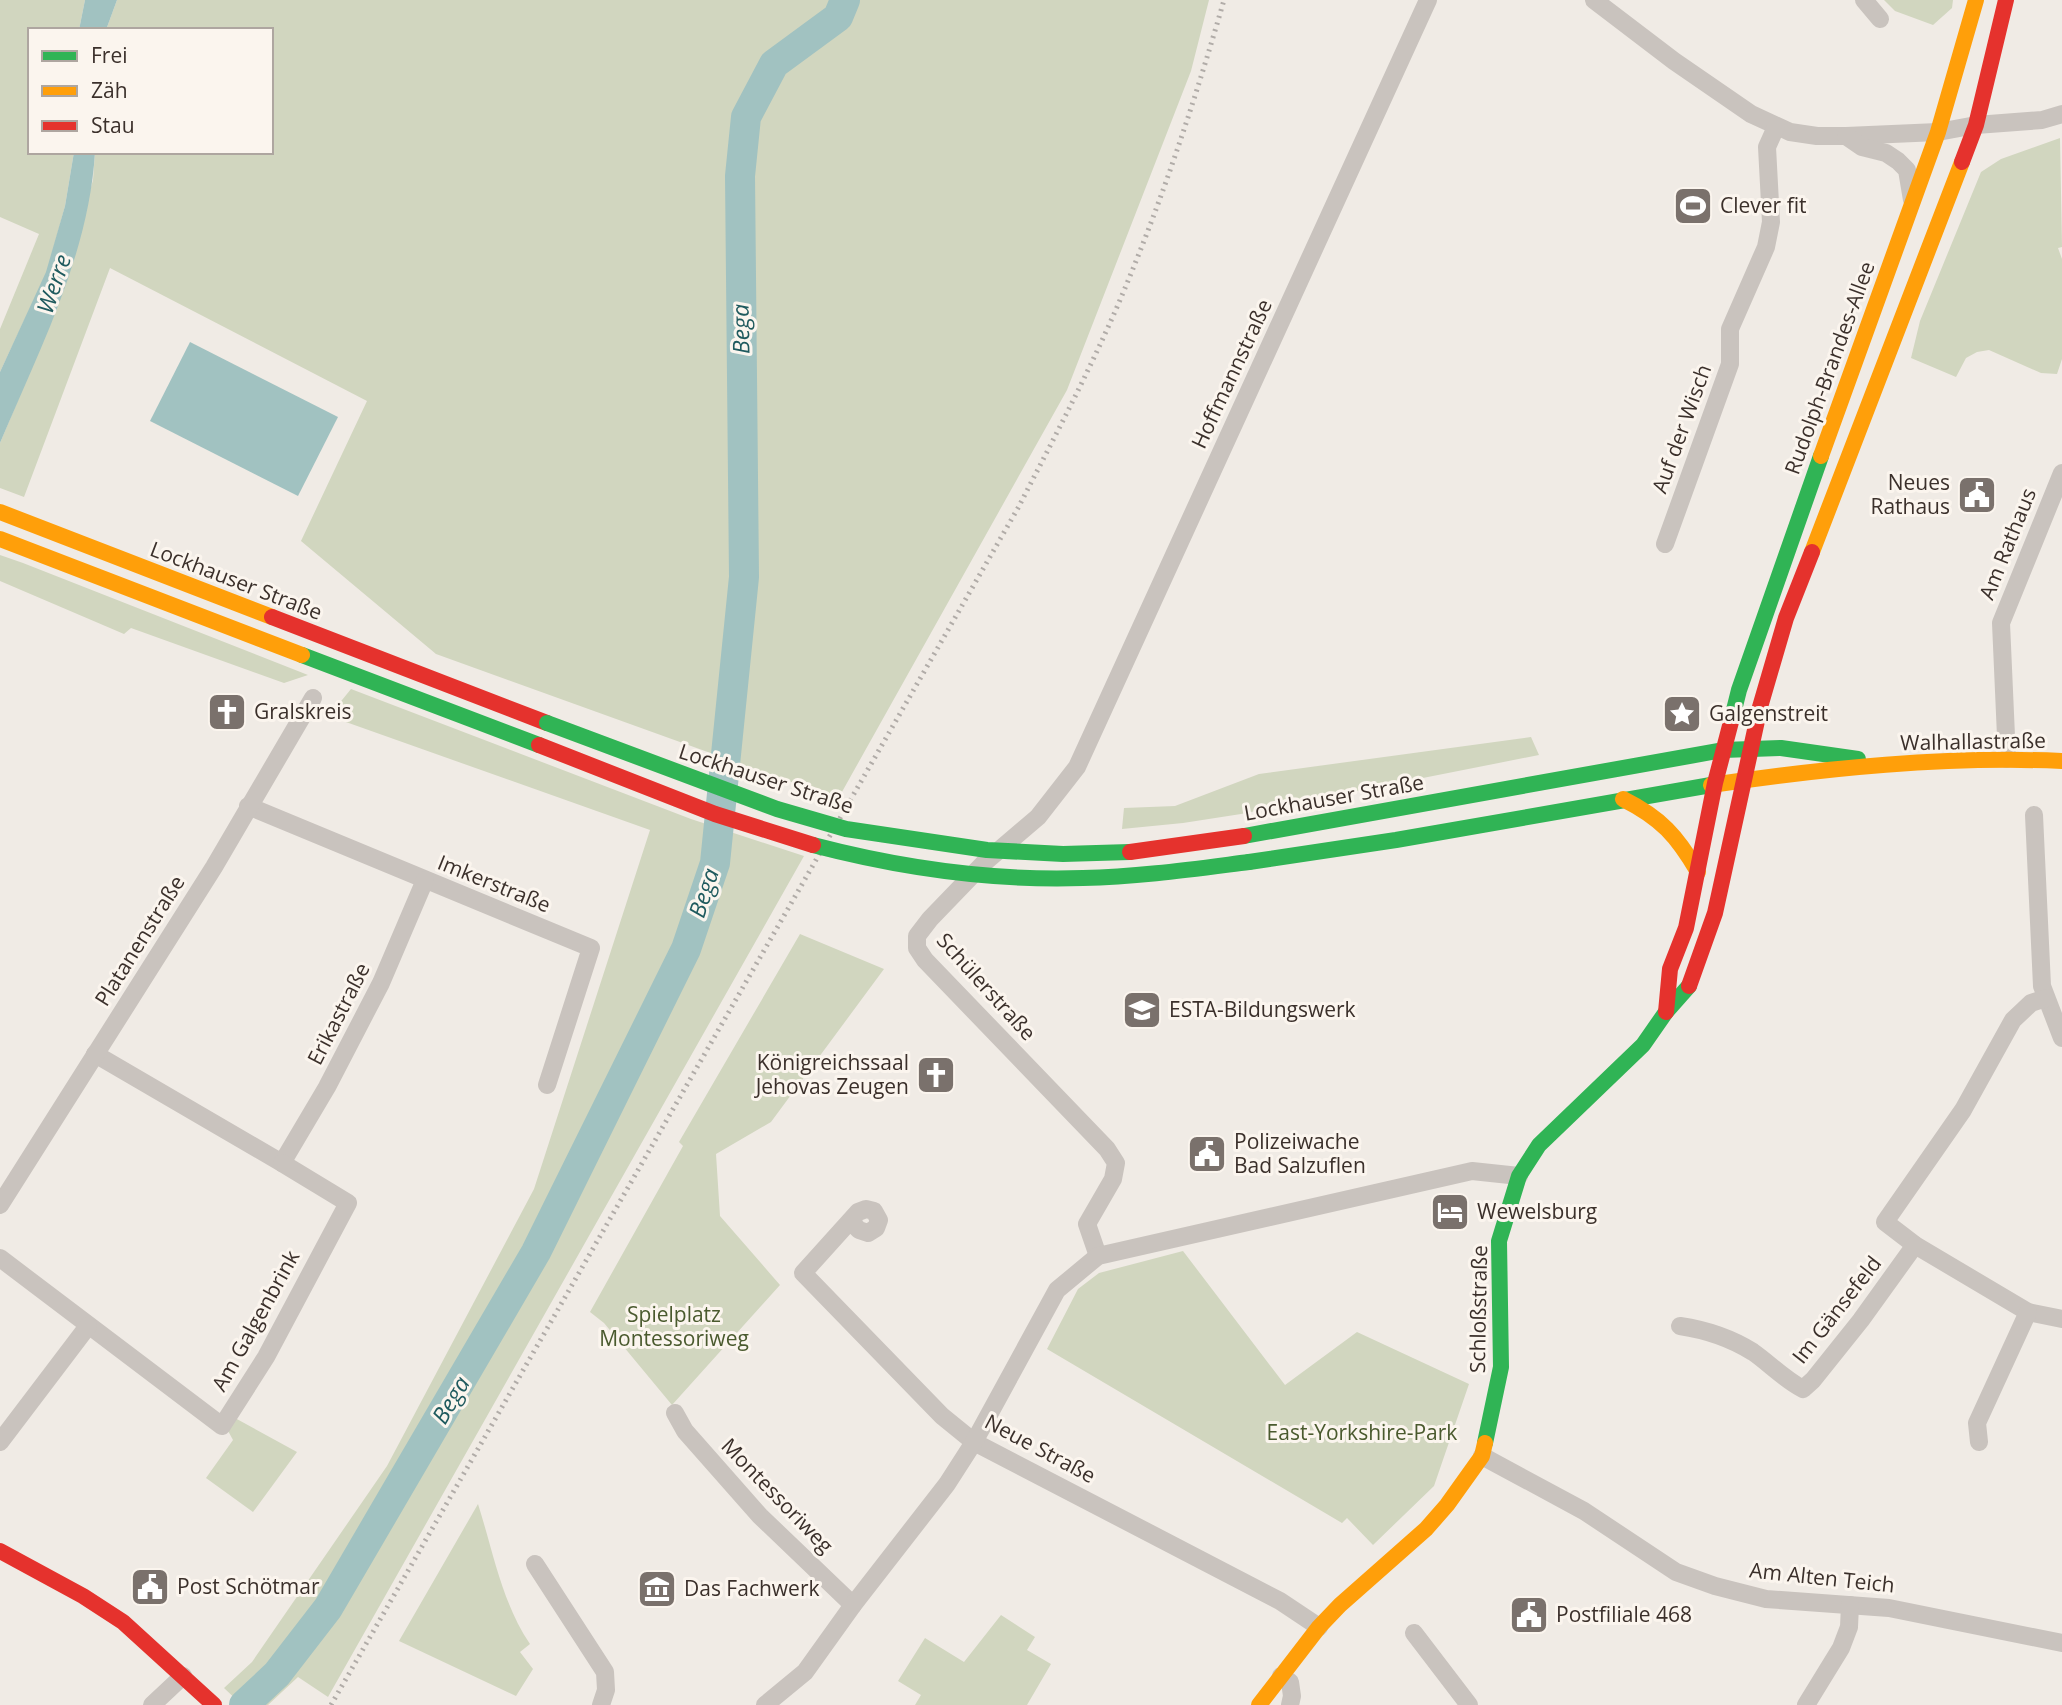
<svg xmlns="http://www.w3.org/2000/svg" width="2062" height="1705" font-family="'Open Sans',sans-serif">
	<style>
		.green { fill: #d1d6bf }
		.water { fill: #a1c2c1 }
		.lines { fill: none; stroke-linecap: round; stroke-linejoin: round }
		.river { stroke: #a1c2c1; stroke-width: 30 }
		.street { stroke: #c9c3be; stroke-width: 18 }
		.fast { stroke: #30b455; stroke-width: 16 }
		.slow { stroke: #ff9f0a; stroke-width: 16 }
		.jam { stroke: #e5322d; stroke-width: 16 }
		.rail { stroke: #b1aca8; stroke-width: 5; stroke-dasharray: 2 5; stroke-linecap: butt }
		.fast-bridge { stroke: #30b455; stroke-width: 16 }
		.jam-bridge { stroke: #e5322d; stroke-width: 16 }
		.labels { text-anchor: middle; stroke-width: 6; stroke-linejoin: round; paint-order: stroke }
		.poi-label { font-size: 21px; fill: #3b302b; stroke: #fbf5ee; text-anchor: start }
		.street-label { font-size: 21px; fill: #3b302b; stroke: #fbf5ee }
		.park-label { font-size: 21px; fill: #4a5a2e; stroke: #fbf5ee }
		.water-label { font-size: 23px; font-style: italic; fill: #1f5a5e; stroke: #fbf5ee }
	</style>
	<rect width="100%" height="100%" fill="#f0ebe5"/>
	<!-- green -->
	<g class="green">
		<polygon points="0,0 85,0 79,30 30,30 30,152 74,152 65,206 47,272 0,372 0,329 39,234 0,217"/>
		<polygon points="117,0 1209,0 1191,71 1067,390 838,799 436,654 301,541 367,401 110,268 24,497 0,488 0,443 58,304 93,180 95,152 271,152 271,30 106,30"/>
		<polygon points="1884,0 1953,0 1952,8 1933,25 1895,11"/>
		<polygon points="2060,138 2062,247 2058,248 2062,259 2062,359 2057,374 2041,373 1989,350 1977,352 1966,358 1956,377 1911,358 1920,321 1981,172 2001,159"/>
		<polygon points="0,555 23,563 308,675 284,683 131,628 124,634 0,581"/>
		<polygon points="351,689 691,819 804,856 328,1697 298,1677 268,1705 242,1705 224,1688 252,1662 387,1466 534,1189 650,830 329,716"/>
		<polygon points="1531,737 1539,755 1241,814 1183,823 1122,829 1124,808 1175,806 1259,774"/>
		<polygon points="800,934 884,969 771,1122 716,1154 720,1216 780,1285 672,1405 604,1323 590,1312 683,1146 679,1142"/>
		<polygon points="1183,1251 1285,1385 1357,1332 1469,1384 1434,1486 1373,1545 1347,1518 1342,1523 1047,1349 1078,1289 1099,1273"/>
		<polygon points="235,1418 297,1452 253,1512 206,1478 233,1440 227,1429"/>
		<path d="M478,1504C493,1551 502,1603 530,1644L520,1652L533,1669L516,1696L399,1641Z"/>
		<polygon points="1001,1615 1035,1637 1027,1650 1051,1664 1027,1705 915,1705 921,1695 898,1681 925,1638 964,1662"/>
	</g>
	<!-- water -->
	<g class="water">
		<polygon points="85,0 117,0 106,30 79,30"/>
		<path d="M74,152H95C89,255 39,350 0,443V372L46,272L65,206Z"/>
		<polygon points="190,342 338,417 298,496 150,421"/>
	</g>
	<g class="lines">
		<!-- river -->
		<polyline class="river" points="244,1705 277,1674 328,1608 536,1252 686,949 715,863 744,577 740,176 746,117 774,64 838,17 845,0"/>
		<!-- street -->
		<g class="street">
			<polyline points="1594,0 1674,61 1751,114 1790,132 1817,136 1846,136 1938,132 1976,125 2042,120 2062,114"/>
			<polyline points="1864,0 1880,19"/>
			<polyline points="1846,136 1862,147 1886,153 1898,161 1907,170 1912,200"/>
			<polyline points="1665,544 1730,364 1730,329 1766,247 1771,222 1767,147 1776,127"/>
			<polyline points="2007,759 2001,623 2062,473"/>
			<polyline points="248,806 591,948 547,1085"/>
			<polyline points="2034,815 2042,986 2062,1038"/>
			<polyline points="2046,998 2031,1003 2013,1020 1963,1110 1885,1222 1915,1245 2028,1312 2062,1319"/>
			<polyline points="95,1054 282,1163 327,1087 381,983 425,880"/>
			<polyline points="0,1205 214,867 313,698"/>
			<polyline points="850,1221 859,1230 868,1233 876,1228 879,1220 874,1211 866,1209 858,1212 803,1273 942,1416 974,1442 1280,1601 1319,1627"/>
			<polyline points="1098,1256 1087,1224 1113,1179 1116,1163 1107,1149 925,960 917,948 917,936 930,919 984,863 1038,817 1077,767 1428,0"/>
			<polyline points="0,1258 222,1426 266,1357 348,1203 282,1163"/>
			<path d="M1680,1326C1707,1330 1729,1337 1753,1352C1770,1364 1784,1379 1803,1389L1813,1380L1861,1320L1915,1245"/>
			<polyline points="675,1413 685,1431 760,1516 853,1605"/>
			<polyline points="0,1442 88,1326"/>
			<polyline points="1979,1442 1977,1423 2028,1312"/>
			<polyline points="1482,1456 1584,1511 1676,1572 1715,1586 1766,1599 1889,1608 2062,1643"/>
			<polyline points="535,1564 605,1672 606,1690 601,1705"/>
			<polyline points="1414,1633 1469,1705"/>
			<polyline points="1281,1676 1290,1682 1292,1696 1290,1705"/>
			<polyline points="152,1705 183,1676"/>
			<polyline points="765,1705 805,1672 853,1605 947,1484 974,1442 1057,1290 1098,1256 1472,1171 1519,1176"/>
			<polyline points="1806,1705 1841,1648 1849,1627 1850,1605"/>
		</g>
		<!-- fast -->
		<g class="fast">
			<polyline points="302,655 539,745"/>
			<polyline points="1732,718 1739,690 1821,456"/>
			<polyline points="1244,836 1723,750 1781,748 1858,759"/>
			<polyline points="1249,862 1396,840 1711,785"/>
			<polyline points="1485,1443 1501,1367 1499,1241 1519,1176 1539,1145 1643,1045 1666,1012 1689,986"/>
		</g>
		<!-- slow -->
		<g class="slow">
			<polyline points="1821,456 1938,132 1976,0"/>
			<polyline points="0,512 272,617"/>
			<polyline points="0,539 302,655"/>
			<polyline points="1812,552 1962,162"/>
			<path d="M1711,785C1827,768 1944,756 2062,761"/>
			<path d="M1623,799C1661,818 1677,836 1698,872"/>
			<polyline points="1259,1705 1319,1627 1340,1605 1426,1529 1447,1505 1482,1456 1485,1443"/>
		</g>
		<!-- jam -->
		<g class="jam">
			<polyline points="1962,162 1976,125 2006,0"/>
			<polyline points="272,617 547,723"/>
			<polyline points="1689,986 1715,913 1760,707 1786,618 1812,552"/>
			<polyline points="1666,1012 1670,969 1686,928 1715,783 1732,718"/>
			<polyline points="0,1551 83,1596 123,1622 214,1705"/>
		</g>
		<!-- rail -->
		<path class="rail" d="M331,1705L1018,508C1052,442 1087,376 1117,307C1160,207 1194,104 1224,0"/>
		<!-- fast-bridge -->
		<g class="fast-bridge">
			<polyline points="547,723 777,809 846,829 987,850 1063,854 1130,852"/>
			<path d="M813,845C901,868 992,881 1083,878C1139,877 1194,869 1249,862"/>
		</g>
		<!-- jam-bridge -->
		<g class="jam-bridge">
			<polyline points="539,745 715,814 813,845"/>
			<polyline points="1130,852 1244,836"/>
		</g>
	</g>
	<!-- icons -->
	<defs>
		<g id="stadium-square" transform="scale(2.0125)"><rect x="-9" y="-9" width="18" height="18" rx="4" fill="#7a716c" stroke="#fbf5ee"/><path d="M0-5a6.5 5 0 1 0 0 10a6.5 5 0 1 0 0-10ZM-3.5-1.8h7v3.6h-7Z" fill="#fff"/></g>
		<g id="civic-square" transform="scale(2.0125)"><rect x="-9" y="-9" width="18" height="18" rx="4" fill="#7a716c" stroke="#fbf5ee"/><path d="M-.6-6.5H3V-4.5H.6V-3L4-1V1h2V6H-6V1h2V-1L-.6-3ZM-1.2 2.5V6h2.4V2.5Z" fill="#fff"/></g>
		<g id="church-square" transform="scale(2.0125)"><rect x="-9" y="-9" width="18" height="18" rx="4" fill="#7a716c" stroke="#fbf5ee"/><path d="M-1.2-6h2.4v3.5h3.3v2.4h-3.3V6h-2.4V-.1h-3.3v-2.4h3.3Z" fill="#fff"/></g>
		<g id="sight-square" transform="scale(2.0125)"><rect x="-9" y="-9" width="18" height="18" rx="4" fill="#7a716c" stroke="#fbf5ee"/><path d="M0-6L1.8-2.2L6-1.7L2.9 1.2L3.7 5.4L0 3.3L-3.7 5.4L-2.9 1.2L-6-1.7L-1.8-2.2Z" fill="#fff"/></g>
		<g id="school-square" transform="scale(2.0125)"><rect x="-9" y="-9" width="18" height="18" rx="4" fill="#7a716c" stroke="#fbf5ee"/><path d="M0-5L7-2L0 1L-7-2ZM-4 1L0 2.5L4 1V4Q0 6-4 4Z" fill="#fff"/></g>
		<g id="hotel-square" transform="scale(2.0125)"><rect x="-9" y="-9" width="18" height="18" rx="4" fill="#7a716c" stroke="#fbf5ee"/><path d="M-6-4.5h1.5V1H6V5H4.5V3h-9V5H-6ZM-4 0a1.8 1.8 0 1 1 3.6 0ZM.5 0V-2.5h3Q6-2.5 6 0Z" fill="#fff"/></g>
		<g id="museum-square" transform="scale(2.0125)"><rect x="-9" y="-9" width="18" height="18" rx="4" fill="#7a716c" stroke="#fbf5ee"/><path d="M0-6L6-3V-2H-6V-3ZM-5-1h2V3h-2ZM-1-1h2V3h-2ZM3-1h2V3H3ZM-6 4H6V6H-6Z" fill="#fff"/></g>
	</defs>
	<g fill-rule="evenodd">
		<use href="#stadium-square" x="1693" y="206"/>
		<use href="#civic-square" x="1977" y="495"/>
		<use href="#church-square" x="227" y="712"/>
		<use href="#sight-square" x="1682" y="714"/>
		<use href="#school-square" x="1142" y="1010"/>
		<use href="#church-square" x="936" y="1075"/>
		<use href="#civic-square" x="1207" y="1154"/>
		<use href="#hotel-square" x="1450" y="1212"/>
		<use href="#civic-square" x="150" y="1587"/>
		<use href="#museum-square" x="657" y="1589"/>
		<use href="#civic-square" x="1529" y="1615"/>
	</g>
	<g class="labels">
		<!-- poi labels -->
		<g class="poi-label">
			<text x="1720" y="213">Clever fit</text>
			<text x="1950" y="490" text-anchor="end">Neues<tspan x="1950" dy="24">Rathaus</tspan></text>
			<text x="254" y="719">Gralskreis</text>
			<text x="1709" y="721">Galgenstreit</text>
			<text x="1169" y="1017">ESTA-Bildungswerk</text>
			<text x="909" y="1070" text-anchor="end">Königreichssaal<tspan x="909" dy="24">Jehovas Zeugen</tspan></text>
			<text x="1234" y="1149">Polizeiwache<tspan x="1234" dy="24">Bad Salzuflen</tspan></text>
			<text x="1477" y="1219">Wewelsburg</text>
			<text x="177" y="1594">Post Schötmar</text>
			<text x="684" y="1596">Das Fachwerk</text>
			<text x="1556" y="1622">Postfiliale 468</text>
		</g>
		<!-- street labels -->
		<g class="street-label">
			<text transform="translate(1830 368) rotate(-70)" y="7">Rudolph-Brandes-Allee</text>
			<text transform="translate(1232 374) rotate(-65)" y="7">Hoffmannstraße</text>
			<text transform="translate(1682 429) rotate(-70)" y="7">Auf der Wisch</text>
			<text transform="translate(2008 544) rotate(-68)" y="7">Am Rathaus</text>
			<text transform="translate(236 581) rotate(21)" y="7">Lockhauser Straße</text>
			<text transform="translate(1973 742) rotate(-1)" y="7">Walhallastraße</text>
			<text transform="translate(766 779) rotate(18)" y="7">Lockhauser Straße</text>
			<text transform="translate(1334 798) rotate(-10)" y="7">Lockhauser Straße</text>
			<text transform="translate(494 884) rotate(22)" y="7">Imkerstraße</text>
			<text transform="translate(140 941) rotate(-58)" y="7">Platanenstraße</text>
			<text transform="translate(986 987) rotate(48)" y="7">Schülerstraße</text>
			<text transform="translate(339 1014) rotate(-63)" y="7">Erikastraße</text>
			<text transform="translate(1479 1309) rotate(-89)" y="7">Schloßstraße</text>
			<text transform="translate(1837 1310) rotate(-52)" y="7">Im Gänsefeld</text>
			<text transform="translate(256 1321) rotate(-61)" y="7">Am Galgenbrink</text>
			<text transform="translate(1040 1449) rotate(28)" y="7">Neue Straße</text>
			<text transform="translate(777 1496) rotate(46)" y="7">Montessoriweg</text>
			<text transform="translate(1822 1578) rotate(6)" y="7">Am Alten Teich</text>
		</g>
		<!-- park labels -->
		<g class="park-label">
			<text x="674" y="1322">Spielplatz<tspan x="674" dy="24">Montessoriweg</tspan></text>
			<text x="1362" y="1440">East-Yorkshire-Park</text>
		</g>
		<!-- water labels -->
		<g class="water-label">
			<text transform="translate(54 284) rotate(-71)" y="8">Werre</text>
			<text transform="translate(741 329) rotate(-91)" y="8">Bega</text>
			<text transform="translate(704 893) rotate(-72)" y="8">Bega</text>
			<text transform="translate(451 1400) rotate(-59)" y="8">Bega</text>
		</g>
	</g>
	<!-- legend -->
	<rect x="28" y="28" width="245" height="126" fill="#fbf5ee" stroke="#aea6a0" stroke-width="2"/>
	<rect x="42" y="51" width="35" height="10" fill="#30b455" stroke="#aea6a0" stroke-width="2"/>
	<text x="91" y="63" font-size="21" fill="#3b302b">Frei</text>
	<rect x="42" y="86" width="35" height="10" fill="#ff9f0a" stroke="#aea6a0" stroke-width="2"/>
	<text x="91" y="98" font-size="21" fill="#3b302b">Zäh</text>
	<rect x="42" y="121" width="35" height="10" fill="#e5322d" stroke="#aea6a0" stroke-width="2"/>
	<text x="91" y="133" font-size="21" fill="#3b302b">Stau</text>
</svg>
